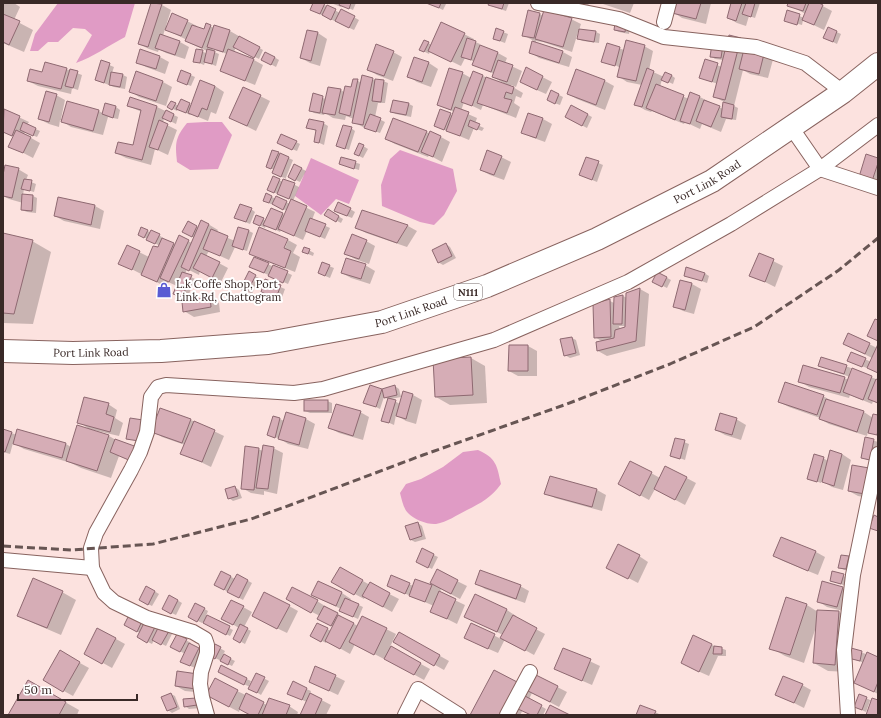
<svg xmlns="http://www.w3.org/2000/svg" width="881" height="718" font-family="Lora,serif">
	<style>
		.water { fill: #e09bc5 }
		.shadow { fill: #0003; fill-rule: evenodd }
		.building { fill: #d6adb6; stroke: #8e6971 }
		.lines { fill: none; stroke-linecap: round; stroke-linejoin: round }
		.minor-casing { stroke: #88635f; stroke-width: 16 }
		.trunk-casing { stroke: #88635f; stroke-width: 24 }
		.minor { stroke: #fff; stroke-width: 14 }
		.trunk { stroke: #fff; stroke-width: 22 }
		.rail { stroke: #675553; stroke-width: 3; stroke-dasharray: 8 4; stroke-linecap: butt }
		.labels { text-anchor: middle; stroke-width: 4; stroke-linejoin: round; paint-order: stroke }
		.shield { fill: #fff; stroke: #746968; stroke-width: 1 }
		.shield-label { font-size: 10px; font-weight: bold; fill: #392927 }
		.street-label { font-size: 11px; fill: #392927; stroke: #fff }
		.poi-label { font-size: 11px; fill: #392927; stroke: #fff; text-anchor: start }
	</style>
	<rect width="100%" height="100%" fill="#fce2df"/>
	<!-- water -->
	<g class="water">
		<path d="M58,3H135L125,37C108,46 93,57 76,63L92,35L85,29L73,28L58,42H48L38,51H30L35,34Z"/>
		<path d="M205,122H222L232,135L218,169L190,170L177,162C175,143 175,138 187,123Z"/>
		<polygon points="400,150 453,169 457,191 444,215 434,225 420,222 382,206 381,185 390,159"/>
		<polygon points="311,158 359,180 349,204 336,199 321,215 295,196"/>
		<path d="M478,450C496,458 497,465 501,484C492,497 481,503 467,510C457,515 447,522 436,524C428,525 413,519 408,513C403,508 402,500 400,493L406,484L421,479L443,467L463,452Z"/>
	</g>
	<!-- shadow -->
	<g class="shadow">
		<polygon points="3,3 14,3 20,7 14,20 33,30 24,52 3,43"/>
		<polygon points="152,3 162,5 171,10 166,26 187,21 197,26 196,27 204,31 210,26 214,28 215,26 230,31 263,50 259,59 236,47 234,52 254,60 263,65 255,85 230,75 221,70 227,54 213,49 212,51 219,54 216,66 205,62 204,65 194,61 202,51 207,54 207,51 196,46 186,41 187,40 165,29 163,36 180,42 189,47 185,59 166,53 159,49 158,52 149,49 139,44"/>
		<polygon points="314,3 321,3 340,13 341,10 359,20 354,30 315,12"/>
		<polygon points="331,3 356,3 353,10 342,5 341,7"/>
		<polygon points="428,3 445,3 446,4 443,10"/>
		<polygon points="490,3 509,3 506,11 494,7 489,4"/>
		<polygon points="579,3 589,3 588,6"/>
		<polygon points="600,3 634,3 630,13"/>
		<polygon points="675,3 711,3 706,24 682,18 673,12"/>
		<polygon points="732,3 760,3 755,18 749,16 746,26 737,23 728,18"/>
		<polygon points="789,3 817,3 832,11 824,30 803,20 802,25 788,21 788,11 804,18 806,14 788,5"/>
		<polygon points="540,14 543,16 571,19 581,24 579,30 596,32 600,34 599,43 583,41 578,39 579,32 578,32 572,52 543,42 536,41 536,43 563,52 572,57 569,67 539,58 530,52 534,41 523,35"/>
		<polygon points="630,28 629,34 619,32 615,30"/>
		<polygon points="828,28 841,34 837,44 829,40"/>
		<polygon points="308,31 318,33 327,39 320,66 310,63 301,58"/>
		<polygon points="503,32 508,34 505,43 494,39"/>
		<polygon points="464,34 474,39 473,41 480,44 480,45 498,53 507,58 505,63 522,71 516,87 511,85 511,86 523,93 521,98 516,96 514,103 520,107 516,118 483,105 481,110 464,102 461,111 477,118 475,124 484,128 482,131 474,128 469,140 440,128 450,114 453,116 454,112 439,105 462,73 471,78 483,76 504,84 505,84 493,77 494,74 474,64 475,62 465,58 461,66 430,51 429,54 421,50 428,43 432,45"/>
		<polygon points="714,38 775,52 768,78 750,74 743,70 734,106 738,108 736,120 726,119 721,132 702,124 700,129 685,122 684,124 652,111 651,112 645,110 635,104 642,85 627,82 618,76 620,68 611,62 610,64 612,65 603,61 608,44 624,50 644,46 653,51 649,70 664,77 671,75 675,78 673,84 662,79 660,87 689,99 690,94 700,97 723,109 724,102 715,97 718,84 700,78 706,61 722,67 724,60 715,59 711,56"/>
		<polygon points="393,52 402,57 393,81 377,75 368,69"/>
		<polygon points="160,57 169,62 165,74 146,67 137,62"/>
		<polygon points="274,57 279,60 276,67 263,60"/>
		<polygon points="415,58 429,63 438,69 431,87 417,82 408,76"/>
		<polygon points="102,62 114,67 112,73 123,75 127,77 125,89 114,87 96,80"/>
		<polygon points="66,69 82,75 78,90 72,88 71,94 38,86 28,81 43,73"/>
		<polygon points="527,69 552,82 546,94 530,87"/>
		<polygon points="182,71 195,77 191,86 183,83"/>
		<polygon points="577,71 605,81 614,86 605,110 577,99 568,94"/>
		<polygon points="136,73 163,82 172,87 166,106 139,97 130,91"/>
		<polygon points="372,79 376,81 383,81 388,83 385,103 378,103 375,117 385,122 380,133 363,127 353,122 354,119 346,116 345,120 333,118 325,113 324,115 314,113 310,110 313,95 326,99 329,88 341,90 345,93 352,88 357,80 361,83"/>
		<polygon points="200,81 215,86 224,92 216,114 211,112 208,121 191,114 190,115 178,109 177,111 169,107 175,104 179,106 189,104 192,106"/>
		<polygon points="551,91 563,97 560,105 552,102"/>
		<polygon points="56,95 65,100 61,119 62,120 67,102 99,111 104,114 106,105 116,107 120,110 118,119 108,117 103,135 71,127 60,120 59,127 49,124 39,119"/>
		<polygon points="260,96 270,101 256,131 230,118"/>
		<polygon points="409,104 413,106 411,117 396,114 392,112"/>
		<polygon points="128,106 157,107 178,117 176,124 164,118 163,123 177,130 168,155 155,149 151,165 126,158 116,153 133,147 142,112"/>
		<polygon points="571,106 592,117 587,128 566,117"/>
		<polygon points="4,110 29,122 27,125 40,131 37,137 25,132 24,134 40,143 33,158 10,146 14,137 3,132 3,113"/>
		<polygon points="529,114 543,119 552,124 545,142 531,137 522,132"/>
		<polygon points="323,123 328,126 324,145 315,141 317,131 308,128"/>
		<polygon points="351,128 355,131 349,150 337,145"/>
		<polygon points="426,132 441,137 450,142 442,162 429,155 428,157 395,144 386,139"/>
		<polygon points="296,142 300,144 297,151 282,145"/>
		<polygon points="360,144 368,149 363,158 355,154"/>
		<polygon points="278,153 293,160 285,180 299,187 293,201 315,212 312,220 330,228 325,239 307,231 303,240 281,230 280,232 266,225 265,228 259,225 263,219 266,221 271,209 285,215 287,211 274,204 274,205 268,203 266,194 276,199 277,197 290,204 292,200 273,192 273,177 283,182 285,178 278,176 275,170 267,167"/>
		<polygon points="501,157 511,162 504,180 490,175 481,170"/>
		<polygon points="342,158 360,164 359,170 340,164"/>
		<polygon points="587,158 603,165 597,182 585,177"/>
		<polygon points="878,159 878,185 870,182"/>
		<polygon points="295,165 306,171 300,182 289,177"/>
		<polygon points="18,169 28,175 26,180 36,184 34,192 24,189 23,195 33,196 37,198 36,213 27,212 22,210 23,203 9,199 3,196 3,179"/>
		<polygon points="95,206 104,211 100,229 64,221 55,216"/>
		<polygon points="251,209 255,212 250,224 240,220"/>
		<polygon points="350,209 355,212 352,218 339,213"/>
		<polygon points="328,210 343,219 341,223 326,215"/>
		<polygon points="362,211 408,226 417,231 407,247 366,233 356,227"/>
		<polygon points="188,222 199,228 208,224 218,230 216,233 235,241 249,231 253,233 247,251 235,247 229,260 209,251 206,256 228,268 221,282 200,271 199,275 187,269 185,274 195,279 187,299 174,293 177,286 168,282 166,287 120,263 127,246 149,257 158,249 160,246 142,236 147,231 159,235 163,238 163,239 176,245 188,241 192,243 194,238 188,234"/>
		<polygon points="3,234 32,241 51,252 33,324 3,323"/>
		<polygon points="288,240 297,245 293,253 300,257 295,272 264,260 263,262 292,275 288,284 255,269 260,259 250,253 283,253"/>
		<polygon points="366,241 375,246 369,264 355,259 346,254"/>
		<polygon points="446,244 450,247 456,258 443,265 438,262"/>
		<polygon points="305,248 314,253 313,256 308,254"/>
		<polygon points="759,254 783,266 775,287 751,275"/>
		<polygon points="365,265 375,271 370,284 351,278 342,273"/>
		<polygon points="329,266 334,268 330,278 323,275"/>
		<polygon points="249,273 259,278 252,294 246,291"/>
		<polygon points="658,273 671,280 667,288 653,281"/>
		<polygon points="704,273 709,276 707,283 685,275"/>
		<polygon points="266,281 285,289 281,300 262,292"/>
		<polygon points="692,284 701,289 694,314 683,311 674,306"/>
		<path d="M640,289L649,294L645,346L607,356L598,351L597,343L603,342L595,337L610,301L614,303L623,296L627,298V294ZM619,326H626V328L620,329Z"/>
		<polygon points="210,298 219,303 220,312 194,317 184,311"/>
		<polygon points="572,338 576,340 580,355 570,358 565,355"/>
		<polygon points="844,344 869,344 877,348 878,346 878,373 867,367 867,368 853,363 865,359 871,362 872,358"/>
		<polygon points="528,346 537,351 537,376 518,376 509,371"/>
		<polygon points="471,358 485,366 487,403 450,405 436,397"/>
		<polygon points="822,358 851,368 849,376 850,376 853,369 878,380 878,404 873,401 872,404 850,395 849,398 809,387 799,381 844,378 849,380 850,377 819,366"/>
		<polygon points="395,386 399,389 401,397 391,399 400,404 403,392 413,395 422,400 416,424 406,421 396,415 394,425 383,420 388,399 384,397 380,409 376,407 382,390"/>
		<polygon points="823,396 832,401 832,402 864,412 873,418 878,416 878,435 872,433 872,434 868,432 867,436 829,424 820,419 820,418 789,407 779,402"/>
		<polygon points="327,401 332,403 332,413 310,413 305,411"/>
		<polygon points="108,404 117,410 115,418 123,423 119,436 89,429 79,422"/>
		<polygon points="360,412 369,417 363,440 339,433 330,428"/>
		<polygon points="286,413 306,419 315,424 308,449 288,444 279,438 273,437 268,435 280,419 284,421"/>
		<polygon points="736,419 746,425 741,440 725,435 716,430"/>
		<polygon points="191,420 224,436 211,467 182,453 185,445 162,437 153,431"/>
		<polygon points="3,430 17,435 66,444 71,447 109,436 116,440 140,465 119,456 111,478 81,468 71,463 24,449 13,443 10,454 3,452"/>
		<polygon points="866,438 878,442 874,462 862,458"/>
		<polygon points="676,439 689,444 685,460 671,455"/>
		<polygon points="273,448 283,453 277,494 264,491 264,495 251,493 242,488 258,449 263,451"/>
		<polygon points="831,452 842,454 851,460 843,490 832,487 822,481 821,483 808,478 823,458 828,461"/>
		<polygon points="666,467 696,483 685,505 655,489 649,500 629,489 651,473 660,478"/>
		<polygon points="853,467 874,499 858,496 849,491"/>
		<polygon points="550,477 597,490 606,495 602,511 555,498 546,493"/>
		<polygon points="235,487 239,490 242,498 233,501 229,498"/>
		<polygon points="418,523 422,526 426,539 415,542 411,540"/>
		<polygon points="781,538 816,552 825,557 818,575 783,561 774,556"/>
		<polygon points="423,550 438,557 432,569 422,564"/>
		<polygon points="639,556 648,562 638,583 617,572"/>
		<polygon points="848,557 853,560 851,571 844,570 839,567"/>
		<polygon points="340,568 370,585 370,584 399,599 392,612 365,597 364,599 333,582"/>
		<polygon points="437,571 467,586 460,599 441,589 440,593 465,605 457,624 431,611 434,606 392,588 409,584 413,586 430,585"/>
		<polygon points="222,572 235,579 237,575 252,583 243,600 219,587"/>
		<polygon points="833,572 848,578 846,586 831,581"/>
		<polygon points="318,582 342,593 351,599 350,601 363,607 358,619 345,613 341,609 322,600"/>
		<polygon points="476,583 520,586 529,591 525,603 485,589"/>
		<polygon points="842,588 852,593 847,612 827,607 818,601"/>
		<polygon points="154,591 159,594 152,606 140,600"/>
		<polygon points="62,592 76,600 61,635 33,623 19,615"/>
		<polygon points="475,595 507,610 516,616 515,618 545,634 534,655 505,639 498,653 475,643 472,624 501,639 503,635 474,621"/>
		<polygon points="170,596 182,603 176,615 163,609"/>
		<polygon points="317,601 341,616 341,617 358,626 362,617 396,634 390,647 430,669 424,680 384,658 384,659 355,644 350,654 327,641 326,643 312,636 318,624 331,631 333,627 318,619 320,616 296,604"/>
		<polygon points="196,604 208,611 206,616 233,630 230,636 203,622 202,623 194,619"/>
		<polygon points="807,605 818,612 839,612 853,620 851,649 878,658 878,694 856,683 864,663 850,658 849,672 828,671 814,663 816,627 804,663 785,656 771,648"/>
		<polygon points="289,606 298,611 287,633 262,621"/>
		<polygon points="243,607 252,612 244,627 251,631 245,644 234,638 239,628 222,618"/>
		<polygon points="131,615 172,634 166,646 154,640 152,644 138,637 140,633 130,627"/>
		<polygon points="98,629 125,644 112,668 94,658"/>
		<polygon points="399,633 449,661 444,670 394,642"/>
		<polygon points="177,635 191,643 190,645 203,651 195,668 186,664 185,654 171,646"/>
		<polygon points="712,645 726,650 726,656 718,656 709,676 691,668"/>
		<polygon points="216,646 225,651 223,655 235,661 232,666 211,656"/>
		<polygon points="564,649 600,666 592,685 555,669"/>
		<polygon points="60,652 89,668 73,696 44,680"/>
		<polygon points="221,667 251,681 249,686 250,687 223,674"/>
		<polygon points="197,674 205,693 185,691 176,686"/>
		<polygon points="257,675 269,681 261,695 250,688"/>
		<polygon points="335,676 345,681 338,695 310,682"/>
		<polygon points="536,676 567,692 559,707 532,693 529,699 546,709 543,715 532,715 523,710 520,715 471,715 519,684 529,690"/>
		<polygon points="28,681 79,710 77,715 9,715"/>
		<polygon points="293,683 311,691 310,694 331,705 326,715 301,715 307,702 293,696"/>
		<polygon points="802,685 811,690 804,708 776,694"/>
		<polygon points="237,691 267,705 289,706 298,712 297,715 251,715 240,709 239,712 216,700"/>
		<polygon points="171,694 175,696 180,709 172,713 168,710"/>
		<polygon points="866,698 872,701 878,701 878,715 867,715 872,701 870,701 866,712 855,707"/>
		<polygon points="196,699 201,708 189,709 185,706"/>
		<polygon points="655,712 661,715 637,715"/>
	</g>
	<!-- building -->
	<g class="building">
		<polygon points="151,3 162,4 148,47 138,44"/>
		<polygon points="313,3 325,3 320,14 310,10"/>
		<polygon points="340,3 351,3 349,9 339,5"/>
		<polygon points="426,3 441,3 439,8"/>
		<polygon points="489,3 504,3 502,9 488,5"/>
		<polygon points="674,3 701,3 696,19 672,13"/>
		<polygon points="731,3 742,3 736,21 727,18"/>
		<polygon points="746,3 755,3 751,17 742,14"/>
		<polygon points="788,3 806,3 803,11 787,6"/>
		<polygon points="809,3 819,3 823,5 814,25 802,20"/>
		<polygon points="327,5 336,9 331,20 322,15"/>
		<polygon points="341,9 355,16 349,28 335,21"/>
		<polygon points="528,10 540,13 534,38 522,36"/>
		<polygon points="544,10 572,18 563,47 535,39"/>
		<polygon points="787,10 800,14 797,25 784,21"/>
		<polygon points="172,13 188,20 181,36 165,30"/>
		<polygon points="3,14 20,21 9,45 3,42"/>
		<polygon points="441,22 465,33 451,62 428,51"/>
		<polygon points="206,23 211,25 202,48 185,41 192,25 204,29"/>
		<polygon points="615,23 626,25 625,32 614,30"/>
		<polygon points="214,25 230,30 223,52 207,47"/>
		<polygon points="828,27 837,31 833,42 823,38"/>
		<polygon points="496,28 504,31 500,41 493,39"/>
		<polygon points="579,29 596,31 594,42 577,39"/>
		<polygon points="307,30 318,32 311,61 300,58"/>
		<polygon points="160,34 180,41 175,55 155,48"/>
		<polygon points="729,35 741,38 725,100 713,97"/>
		<polygon points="239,36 260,47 254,58 233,47"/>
		<polygon points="713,37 724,38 721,58 710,57"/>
		<polygon points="467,38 476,41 471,60 461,57"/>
		<polygon points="424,40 429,42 424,52 419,50"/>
		<polygon points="626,40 645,45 636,81 617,77"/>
		<polygon points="532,41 563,51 559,63 529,53"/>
		<polygon points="746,41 766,46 759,74 739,69"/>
		<polygon points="607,43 620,47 615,66 601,62"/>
		<polygon points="376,44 394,51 384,76 367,70"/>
		<polygon points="480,45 498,52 491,72 472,65"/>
		<polygon points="140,49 160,56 156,69 136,63"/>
		<polygon points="196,49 203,50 200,63 193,62"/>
		<polygon points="207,49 215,51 212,64 204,62"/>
		<polygon points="228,49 254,59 245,81 220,71"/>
		<polygon points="265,52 275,57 271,65 261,60"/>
		<polygon points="414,57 429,62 422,82 407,77"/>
		<polygon points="705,59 718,63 712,82 699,78"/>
		<polygon points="101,60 110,63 104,83 95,80"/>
		<polygon points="498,60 513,65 507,82 492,77"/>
		<polygon points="45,62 67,68 61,89 27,81 30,69 42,72"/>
		<polygon points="526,67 543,76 537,90 520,82"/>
		<polygon points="449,68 463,72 451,110 437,105"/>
		<polygon points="647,68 654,71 642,107 634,105"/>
		<polygon points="70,69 78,71 73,88 65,86"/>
		<polygon points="576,69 605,80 596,105 567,94"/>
		<polygon points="181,70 191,74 187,85 177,81"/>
		<polygon points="136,71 163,81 156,101 129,92"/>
		<polygon points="473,71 483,75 472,106 461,102"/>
		<polygon points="111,72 123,74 120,87 109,85"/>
		<polygon points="665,72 672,75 668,83 661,80"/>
		<polygon points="362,75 373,78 363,125 352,123"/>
		<polygon points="486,77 514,87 512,94 506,92 504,98 512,100 507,113 477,103"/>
		<polygon points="353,79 358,79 350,116 339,113 345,86 351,87"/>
		<polygon points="375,79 384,80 381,102 372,101"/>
		<polygon points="200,80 215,86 207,110 202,108 198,117 188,113"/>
		<polygon points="656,84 684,95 675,120 646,108"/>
		<polygon points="243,87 261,95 247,126 229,118"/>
		<polygon points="328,87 341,89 335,115 322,113"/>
		<polygon points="551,90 559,94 555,104 547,100"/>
		<polygon points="46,91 57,94 49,122 38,119"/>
		<polygon points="690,92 700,96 690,124 680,121"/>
		<polygon points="313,93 323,96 320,113 309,111"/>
		<polygon points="130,97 157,106 142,160 115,153 118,142 133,145 141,110 127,106"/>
		<polygon points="181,99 190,103 186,113 176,109"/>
		<polygon points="393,100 409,103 406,115 390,112"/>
		<polygon points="704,100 720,106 711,127 696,121"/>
		<polygon points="67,101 99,110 93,131 61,122"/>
		<polygon points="171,101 176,103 172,110 167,107"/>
		<polygon points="723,102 734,105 732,119 721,117"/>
		<polygon points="105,103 116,106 113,118 102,114"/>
		<polygon points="571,105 588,114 582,126 565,117"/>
		<polygon points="455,107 469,112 460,136 446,131"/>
		<polygon points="4,109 20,116 12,136 3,132"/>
		<polygon points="440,109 451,113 444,130 434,126"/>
		<polygon points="166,110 174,114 171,122 162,118"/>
		<polygon points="528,113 543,118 536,138 521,133"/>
		<polygon points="370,114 381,118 376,132 364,128"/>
		<polygon points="393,118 427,131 418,152 385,139"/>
		<polygon points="309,119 324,122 319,143 314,142 316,130 306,128"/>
		<polygon points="159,120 168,124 158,150 149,147"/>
		<polygon points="470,120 480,124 477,130 468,126"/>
		<polygon points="23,122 36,128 33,136 20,130"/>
		<polygon points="343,125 352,127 345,149 336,146"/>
		<polygon points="16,130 31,137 23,153 8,147"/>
		<polygon points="430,131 441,136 433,157 421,152"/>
		<polygon points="281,134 297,141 292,150 277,143"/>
		<polygon points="359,143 364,145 359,156 354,154"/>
		<polygon points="272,150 279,152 271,169 266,167"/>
		<polygon points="487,150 502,156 494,175 480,170"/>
		<polygon points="280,153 289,157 281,177 272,173"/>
		<polygon points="866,154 878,158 878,163 872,181 859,177"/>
		<polygon points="341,157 356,161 354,169 339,164"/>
		<polygon points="586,157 599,161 592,180 579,175"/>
		<polygon points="294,164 302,168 295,181 288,177"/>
		<polygon points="5,165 19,168 12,198 3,196 3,175"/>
		<polygon points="273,176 280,179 274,193 267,190"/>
		<polygon points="24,179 32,180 30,191 21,189"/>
		<polygon points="283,179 295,183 289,199 277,194"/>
		<polygon points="266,193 272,196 269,203 263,201"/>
		<polygon points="22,194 33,195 32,211 21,210"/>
		<polygon points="276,196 287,201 283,210 272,204"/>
		<polygon points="58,197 95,205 91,225 54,216"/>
		<polygon points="291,199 307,206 294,236 278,229"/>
		<polygon points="338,202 351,208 347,216 334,211"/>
		<polygon points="240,204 252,208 246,222 234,218"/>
		<polygon points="271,208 283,213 276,230 263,225"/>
		<polygon points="328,209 339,216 336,222 324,215"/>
		<polygon points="362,210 408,225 397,243 355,228"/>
		<polygon points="256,215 264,218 260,226 253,223"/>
		<polygon points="310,218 326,224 320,237 305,231"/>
		<polygon points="201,220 209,224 189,271 181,267"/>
		<polygon points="188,221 197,226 192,237 182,232"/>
		<polygon points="141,227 148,230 144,238 138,235"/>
		<polygon points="238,227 249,230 243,250 232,246"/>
		<polygon points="259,227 288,239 284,248 291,251 285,268 249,254"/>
		<polygon points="211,229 228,236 220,256 203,249"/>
		<polygon points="151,230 160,234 155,244 146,240"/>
		<polygon points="3,233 33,240 14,314 3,313"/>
		<polygon points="352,234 367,240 359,259 344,254"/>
		<polygon points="179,235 189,240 169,282 160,278"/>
		<polygon points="162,238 174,243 157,282 141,275 153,246 158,247"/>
		<polygon points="446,243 452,256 438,263 432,250"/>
		<polygon points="127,245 140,251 132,270 118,264"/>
		<polygon points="304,247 310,249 308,254 302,252"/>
		<polygon points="201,253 220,262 212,278 193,268"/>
		<polygon points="759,253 774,259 765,282 749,276"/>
		<polygon points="254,257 269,263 264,273 249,267"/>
		<polygon points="346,258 366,264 361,279 341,273"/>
		<polygon points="322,262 330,265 325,276 318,273"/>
		<polygon points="273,265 288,271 283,283 268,276"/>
		<polygon points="686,267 705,273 702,281 684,276"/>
		<polygon points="249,271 256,275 247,292 240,289"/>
		<polygon points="182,272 192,275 182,297 173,294"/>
		<polygon points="657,272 667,277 662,287 652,282"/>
		<polygon points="265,279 281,285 276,298 261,292"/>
		<polygon points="680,280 692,283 685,310 673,307"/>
		<polygon points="640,288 636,341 597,351 596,342 614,338 615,330 625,327 626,293"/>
		<polygon points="623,295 622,324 613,324 614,297"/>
		<polygon points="210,297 211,307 183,312 182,302"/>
		<polygon points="610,299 611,337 594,338 593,304"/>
		<polygon points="875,319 878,320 878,341 867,336"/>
		<polygon points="848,333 870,343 865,354 843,344"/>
		<polygon points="572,337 576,353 564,356 560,339"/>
		<polygon points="878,344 878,373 867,368"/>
		<polygon points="509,345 528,345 528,371 508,371"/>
		<polygon points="851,352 866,358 862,367 847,361"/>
		<polygon points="471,357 473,395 435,397 433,359"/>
		<polygon points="821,357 847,365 844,374 818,366"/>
		<polygon points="803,365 845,377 840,393 798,382"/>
		<polygon points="852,368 872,376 863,400 843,392"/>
		<polygon points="876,379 878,380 878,403 868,399"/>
		<polygon points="785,382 824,395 817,415 778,402"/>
		<polygon points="370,385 382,389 376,407 363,403"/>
		<polygon points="395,385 397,395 384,398 382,389"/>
		<polygon points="403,391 413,394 406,419 396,416"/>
		<polygon points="84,397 109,403 106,414 114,417 110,432 77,423"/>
		<polygon points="388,398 396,400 389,423 381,421"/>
		<polygon points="826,399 864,411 857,432 819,419"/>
		<rect x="304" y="400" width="24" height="11"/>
		<polygon points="336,404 361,411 353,436 328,428"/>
		<polygon points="160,408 191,419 182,443 151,432"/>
		<polygon points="286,412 306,418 299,445 278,439"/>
		<polygon points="720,413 737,418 732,435 715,430"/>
		<polygon points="873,414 878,415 878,430 877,435 868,433"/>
		<polygon points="273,416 280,418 275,438 267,435"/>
		<polygon points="130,418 143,420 139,441 126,439"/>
		<polygon points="194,421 215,430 202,462 180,454"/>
		<polygon points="77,425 109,435 97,471 66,461"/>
		<polygon points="3,429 12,432 5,452 3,451"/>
		<polygon points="17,429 66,443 62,458 13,444"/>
		<polygon points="865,437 874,439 870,460 861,458"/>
		<polygon points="675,438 685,440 680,459 670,456"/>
		<polygon points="115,439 137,447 131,461 110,452"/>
		<polygon points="263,445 274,447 268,489 256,488"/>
		<polygon points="245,446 259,448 254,490 241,489"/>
		<polygon points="830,450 842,454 834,486 822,482"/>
		<polygon points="814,454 824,457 817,482 807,479"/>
		<polygon points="630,461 652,472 640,496 618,484"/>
		<polygon points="852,465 869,468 865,494 848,491"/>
		<polygon points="665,466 687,477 675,500 654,489"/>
		<polygon points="550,476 597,489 592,507 544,494"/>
		<polygon points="235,486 238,496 228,499 225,489"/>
		<polygon points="874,515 878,517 878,531 869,528"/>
		<polygon points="418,522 422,536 410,540 405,526"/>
		<polygon points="781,537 816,551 808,571 773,556"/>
		<polygon points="618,544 640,555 628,579 606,568"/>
		<polygon points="422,548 434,554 428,568 416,562"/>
		<polygon points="841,555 849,556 846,569 838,568"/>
		<polygon points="340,567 363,580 354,595 331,582"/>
		<polygon points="437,569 458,580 451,594 430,583"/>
		<polygon points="480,570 521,585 516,599 475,584"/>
		<polygon points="221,571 231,576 224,590 214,585"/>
		<polygon points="832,571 844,574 841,584 830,581"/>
		<polygon points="237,574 248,580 239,598 227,592"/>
		<polygon points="391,575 410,583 405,594 387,586"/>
		<polygon points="33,578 63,591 47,628 17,616"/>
		<polygon points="415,579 432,585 425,602 409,596"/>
		<polygon points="318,581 342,592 336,606 311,595"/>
		<polygon points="822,581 843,587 837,607 817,602"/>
		<polygon points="370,582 390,593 383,607 362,596"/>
		<polygon points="146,586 155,591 148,605 139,600"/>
		<polygon points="292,587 318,600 311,613 286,599"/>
		<polygon points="439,591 456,599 447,619 430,612"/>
		<polygon points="264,592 290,605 277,629 252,616"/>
		<polygon points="475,594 507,609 497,632 464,617"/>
		<polygon points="169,595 178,600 171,614 162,609"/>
		<polygon points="786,597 807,604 790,655 769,649"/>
		<polygon points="345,598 359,604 353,617 339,611"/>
		<polygon points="231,600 244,606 233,625 221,619"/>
		<polygon points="195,603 205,608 197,622 188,617"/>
		<polygon points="324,606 338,613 331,626 317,619"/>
		<polygon points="817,610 839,611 835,665 813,663"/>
		<polygon points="130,613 143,619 137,632 124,625"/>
		<polygon points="207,615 230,626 226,635 203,623"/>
		<polygon points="338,615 354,623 340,649 325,641"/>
		<polygon points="513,615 537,628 525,651 500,638"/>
		<polygon points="362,616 387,628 374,655 349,642"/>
		<polygon points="146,619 156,625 147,643 137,637"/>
		<polygon points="317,623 328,628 321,642 310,636"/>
		<polygon points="471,623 495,634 488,649 464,638"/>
		<polygon points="240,624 248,628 240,643 233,639"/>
		<polygon points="159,626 169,631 161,645 152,640"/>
		<polygon points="97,628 116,638 102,664 84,654"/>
		<polygon points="399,632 440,655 434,666 393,642"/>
		<polygon points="177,634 187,639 180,652 170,647"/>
		<polygon points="693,635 712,644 699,672 681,663"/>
		<polygon points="189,643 199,648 190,666 180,662"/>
		<polygon points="215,644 221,647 215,659 210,656"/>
		<polygon points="391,646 421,663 414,675 384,659"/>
		<polygon points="714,646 722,647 722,654 713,654"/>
		<polygon points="563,648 591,659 582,681 554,669"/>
		<polygon points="851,648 862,651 860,661 848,658"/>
		<polygon points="60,650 80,662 63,692 43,680"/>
		<polygon points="867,652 878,657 878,682 874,692 854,683"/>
		<polygon points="224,654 231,658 228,665 220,661"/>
		<polygon points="221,665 247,678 244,685 218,672"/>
		<polygon points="315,666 336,675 329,691 309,682"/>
		<polygon points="494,670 519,683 502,715 470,715"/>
		<polygon points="177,671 198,674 196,689 175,686"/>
		<polygon points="256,673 265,677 257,693 248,689"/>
		<polygon points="536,675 558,686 550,702 528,691"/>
		<polygon points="783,676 803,684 794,703 775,695"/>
		<polygon points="215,678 238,690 229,707 206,695"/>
		<polygon points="28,680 66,702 59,715 8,715"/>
		<polygon points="293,681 307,688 302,700 287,694"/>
		<polygon points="171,693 177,707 167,711 161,697"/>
		<polygon points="246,693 264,702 258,715 250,715 239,709"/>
		<polygon points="310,693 322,699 315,715 300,715"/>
		<polygon points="859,694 867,697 862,710 854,707"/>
		<polygon points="525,696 542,705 537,715 531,715 518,709"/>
		<polygon points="196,698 197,705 184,707 183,699"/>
		<polygon points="269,698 290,705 286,715 262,715"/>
		<polygon points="872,698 878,700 878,715 866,715"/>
		<polygon points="550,705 570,715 545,715"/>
		<polygon points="640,705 656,711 654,715 636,715"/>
	</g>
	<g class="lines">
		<!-- minor casing -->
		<g class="minor-casing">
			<g id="minor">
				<polyline points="538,3 619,19 664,37 756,47 805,63 843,92"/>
				<polyline points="664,22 669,3"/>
				<polyline points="791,127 820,169 878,188"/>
				<polyline points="3,560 92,568"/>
				<polyline points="207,715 202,697 200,684 201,672 207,653 207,645 205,639 193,632 147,618 114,602 104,593 92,568 91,548 96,533 131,470 140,452 147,432 151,397 158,387 166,385 294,393 323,389 494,340 628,282 731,224 820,169 878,125"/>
				<polyline points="405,715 418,689 459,715"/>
				<polyline points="507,715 530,672"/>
				<polyline points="848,715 844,650 853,575 878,454"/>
			</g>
		</g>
		<!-- trunk casing -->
		<g class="trunk-casing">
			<g id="trunk">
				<path id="s1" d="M3,351L73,353L161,351L268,343L382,322L487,286L597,239L712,181L843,92L878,64"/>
			</g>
		</g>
		<!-- minor -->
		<use href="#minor" class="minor"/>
		<!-- trunk -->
		<use href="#trunk" class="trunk"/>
		<!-- rail -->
		<polyline class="rail" points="3,546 71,550 153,544 251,519 285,507 423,455 567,404 670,364 754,327 839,270 878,238"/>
	</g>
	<!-- icons -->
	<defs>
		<g id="shop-bare" transform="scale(1.2)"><path d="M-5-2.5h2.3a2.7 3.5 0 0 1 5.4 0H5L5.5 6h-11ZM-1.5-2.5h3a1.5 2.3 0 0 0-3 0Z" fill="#595bd3" stroke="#fff" stroke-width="2.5" paint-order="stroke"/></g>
	</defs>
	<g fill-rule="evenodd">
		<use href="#shop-bare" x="164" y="290"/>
	</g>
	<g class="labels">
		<!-- shield labels -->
		<rect class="shield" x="454" y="284" width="28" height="16" rx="3"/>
		<g class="shield-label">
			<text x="468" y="296">N111</text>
		</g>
		<!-- street labels -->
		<g class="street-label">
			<text dy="4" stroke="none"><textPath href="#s1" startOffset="736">Port Link Road</textPath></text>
			<text dy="4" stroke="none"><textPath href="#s1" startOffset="412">Port Link Road</textPath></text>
			<text dy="4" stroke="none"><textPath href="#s1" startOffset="88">Port Link Road</textPath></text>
		</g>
		<!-- poi labels -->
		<g class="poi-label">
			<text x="176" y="288">L.k Coffe Shop, Port<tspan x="176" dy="13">Link Rd, Chattogram</tspan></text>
		</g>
	</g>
	<!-- border -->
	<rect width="881" height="718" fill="none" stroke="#392927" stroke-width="8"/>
	<!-- scale -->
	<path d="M18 694v6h119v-6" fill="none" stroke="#392927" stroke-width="2"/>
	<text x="24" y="694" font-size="12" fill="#392927" stroke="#ffffff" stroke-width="3" paint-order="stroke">50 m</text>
</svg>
